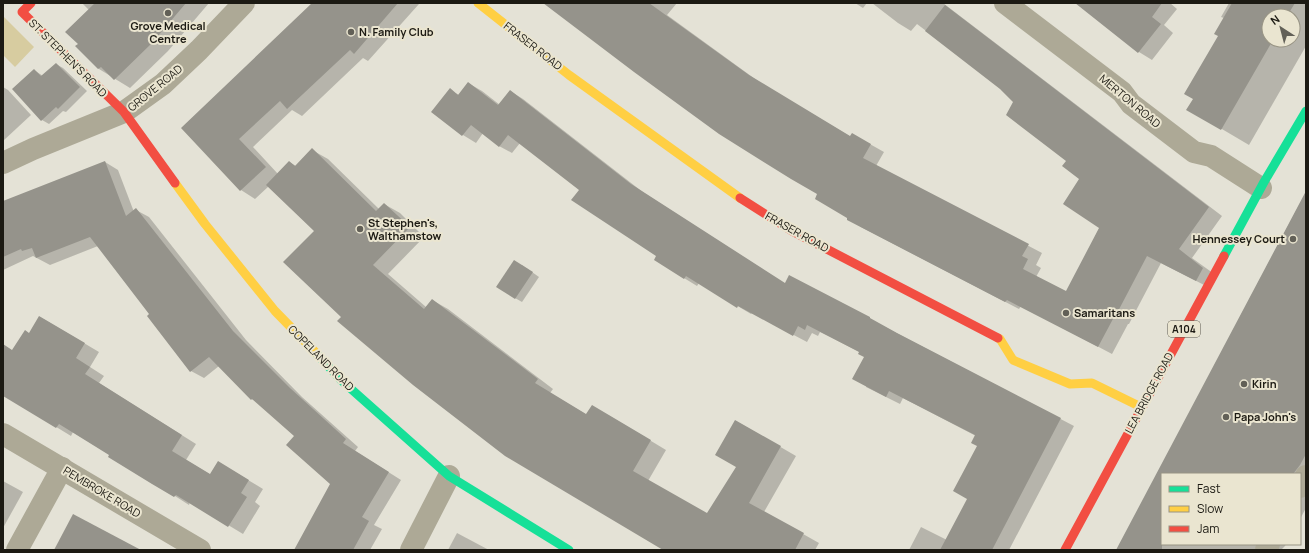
<svg xmlns="http://www.w3.org/2000/svg" width="1309" height="553" font-family="Manrope,sans-serif">
	<style>
		.green { fill: #d7cca0 }
		.shadow { fill: #0003; fill-rule: evenodd }
		.building { fill: #95938b }
		.lines { fill: none; stroke-linecap: round; stroke-linejoin: round }
		.street { stroke: #ada996; stroke-width: 22 }
		.fast { stroke: #16e098; stroke-width: 9 }
		.slow { stroke: #ffcf43; stroke-width: 9 }
		.jam { stroke: #f24e42; stroke-width: 9 }
		.poi-dot { fill: #626057; stroke: #eae5d0; stroke-width: 1.5 }
		.labels { text-anchor: middle; stroke-width: 4; stroke-linejoin: round; paint-order: stroke }
		.shield { fill: #eae5d0; stroke: #5a574c; stroke-width: 1 }
		.shield-label { font-size: 10px; font-weight: bold; fill: #1c1a13 }
		.poi-label { font-size: 11px; font-weight: bold; fill: #1c1a13; stroke: #eae5d0; text-anchor: start }
		.street-label { font-size: 11px; fill: #1c1a13; stroke: #eae5d0 }
	</style>
	<rect width="100%" height="100%" fill="#e4e2d6"/>
	<!-- green -->
	<polygon class="green" points="3,16 34,47 15,67 3,55"/>
	<!-- shadow -->
	<g class="shadow">
		<polygon points="82,3 209,3 168,51 130,88 99,69 76,46 79,44 89,10"/>
		<polygon points="314,3 419,4 368,61 363,58 302,116 292,110 253,147 278,174 289,162 296,166 312,150 328,159 379,209 384,204 400,213 424,237 388,274 426,307 432,300 448,309 553,389 550,393 587,415 608,415 666,450 648,481 707,515 737,467 736,421 796,456 764,512 819,543 815,550 665,550 342,317 315,231 269,186 255,199 241,190 182,128"/>
		<polygon points="545,3 677,3 667,15 762,84 851,137 852,134 884,152 876,166 1042,253 1036,265 1041,268 1036,277 1067,292 1100,227 1081,179 1068,161 1001,88 917,24 911,31 898,23 872,3 943,3 1222,216 1192,258 1217,276 1210,288 1161,263 1129,324 1128,324 1112,354 1021,306 1019,309 861,227 819,194"/>
		<polygon points="855,3 867,3 863,8"/>
		<polygon points="1077,3 1170,3 1177,9 1164,25 1173,33 1152,60 1139,52"/>
		<path d="M1229,3H1306V46L1249,145L1188,109L1194,99L1219,35L1224,18L1221,17ZM1269,16H1293V40H1269Z"/>
		<polygon points="56,64 63,68 87,91 66,112 63,111 49,124 42,120 34,70 43,76"/>
		<polygon points="468,83 482,91 500,105 510,91 523,99 644,193 785,284 883,326 1074,426 1009,550 909,550 921,527 947,540 968,499 978,446 976,436 903,398 900,404 866,387 865,357 860,352 820,332 818,336 812,333 807,342 752,313 751,314 699,283 697,286 684,278 581,190 520,143 512,153 499,146 483,133 476,143 463,135 433,112 450,90 459,95"/>
		<polygon points="3,87 8,90 31,115 3,141"/>
		<polygon points="105,162 118,170 134,212 136,210 149,217 246,340 302,397 358,447 355,451 401,480 374,525 382,529 370,550 295,550 331,484 295,436 259,403 252,399 219,366 204,378 191,371 151,314 98,246 50,265 33,256 3,270 3,202"/>
		<polygon points="1306,192 1306,508 1300,519 1300,474 1162,474 1162,544 1286,544 1285,546 1281,550 1117,550"/>
		<polygon points="522,265 539,277 522,302 515,298"/>
		<polygon points="40,317 99,352 90,367 104,376 99,383 196,444 186,460 211,475 233,471 263,489 255,502 260,506 243,534 190,502 189,505 175,496 110,456 111,455 73,432 71,436 4,395 3,396 3,345 13,351 30,334"/>
		<polygon points="3,481 23,492 3,528"/>
		<polygon points="457,533 489,550 448,550"/>
	</g>
	<!-- building -->
	<g class="building">
		<polygon points="95,3 186,3 152,43 114,80 101,67 98,69 75,46 78,44 65,32"/>
		<polygon points="312,3 398,3 354,54 350,50 287,109 280,101 239,139 266,167 240,191 181,128"/>
		<polygon points="543,3 649,3 749,75 850,136 852,133 871,144 863,158 1029,244 1022,256 1028,259 1023,269 1066,291 1099,228 1063,204 1079,179 1062,166 1066,161 1006,115 1013,102 1000,89 925,31 945,5 1209,207 1179,249 1203,268 1196,281 1147,256 1115,317 1114,317 1098,347 1007,300 1005,302 847,220 847,218 815,199 817,194 791,179 719,134 634,72"/>
		<polygon points="1075,3 1162,3 1152,17 1161,24 1138,53"/>
		<polygon points="1232,3 1295,3 1287,16 1269,16 1269,40 1273,40 1221,130 1186,110 1193,99 1184,94 1218,36 1214,34"/>
		<polygon points="56,63 80,87 58,109 56,107 41,121 12,89 34,69 41,76"/>
		<polygon points="468,82 498,105 510,90 631,184 785,283 789,275 870,317 870,318 897,333 1061,418 992,550 940,550 967,499 953,491 977,446 971,443 975,435 889,391 886,397 852,379 864,357 858,354 859,352 807,325 805,330 798,326 793,336 738,306 737,308 686,276 684,279 654,260 656,256 571,200 579,190 508,135 499,147 471,125 462,136 431,112 450,88 458,95"/>
		<polygon points="312,148 376,211 384,203 410,227 373,265 424,309 432,299 538,379 535,383 586,414 592,405 651,440 633,471 707,513 736,467 715,455 735,420 781,446 749,503 804,533 795,550 663,550 505,456 413,385 337,321 341,317 283,262 314,231 266,185 289,161 295,166"/>
		<polygon points="105,161 126,216 136,208 233,331 290,388 346,439 343,443 389,472 362,517 369,521 353,550 294,550 330,484 286,445 294,436 252,399 251,400 209,357 190,372 147,316 149,314 90,237 36,258 32,248 22,251 21,249 3,257 3,201"/>
		<polygon points="1306,191 1306,454 1300,465 1293,474 1162,474 1162,550 1116,550"/>
		<polygon points="514,260 533,272 515,299 496,287"/>
		<polygon points="39,316 85,343 76,358 90,367 85,374 182,435 172,451 210,474 218,461 249,480 241,493 247,497 228,527 176,495 174,497 152,484 108,457 109,455 59,424 56,428 3,396 3,344 12,350 25,330 29,333"/>
		<polygon points="73,514 141,550 54,550"/>
	</g>
	<g class="lines">
		<!-- street -->
		<g class="street">
			<polyline points="1005,3 1122,92 1131,104 1194,152 1211,156 1261,188"/>
			<polyline points="3,163 33,149 124,112 163,84 199,50 244,3"/>
			<polyline points="3,434 200,550"/>
			<polyline points="1300,487 1306,476"/>
			<polyline points="17,550 62,468"/>
			<polyline points="411,550 449,476"/>
			<polyline points="1266,550 1269,544"/>
		</g>
		<!-- fast -->
		<g class="fast">
			<polyline points="1224,256 1264,182 1306,111"/>
			<polyline points="316,353 341,380 449,476 569,550"/>
		</g>
		<!-- slow -->
		<g class="slow">
			<polyline points="478,3 569,75 740,198"/>
			<polyline points="175,183 205,224 275,311 316,353"/>
			<polyline points="998,338 1000,339 1013,360 1070,384 1092,383 1141,407"/>
		</g>
		<!-- jam -->
		<g class="jam">
			<polyline points="31,3 22,12 124,112 175,183"/>
			<polyline points="740,198 792,231 998,338"/>
			<polyline points="1065,550 1224,256"/>
		</g>
	</g>
	<!-- markers -->
	<g class="poi-dot">
		<circle cx="168" cy="13" r="4"/>
		<circle cx="351" cy="32" r="4"/>
		<circle cx="360" cy="229" r="4"/>
		<circle cx="1293" cy="239" r="4"/>
		<circle cx="1066" cy="313" r="4"/>
		<circle cx="1244" cy="384" r="4"/>
		<circle cx="1226" cy="417" r="4"/>
	</g>
	<g class="labels">
		<!-- shield labels -->
		<rect class="shield" x="1168" y="321" width="32" height="16" rx="3"/>
		<g class="shield-label">
			<text x="1184" y="333">A104</text>
		</g>
		<!-- poi labels -->
		<g class="poi-label">
			<text x="168" y="30" text-anchor="middle">Grove Medical<tspan x="168" dy="13">Centre</tspan></text>
			<text x="359" y="36">N. Family Club</text>
			<text x="368" y="227">St Stephen's,<tspan x="368" dy="13">Walthamstow</tspan></text>
			<text x="1285" y="243" text-anchor="end">Hennessey Court</text>
			<text x="1074" y="317">Samaritans</text>
			<text x="1252" y="388">Kirin</text>
			<text x="1234" y="421">Papa John's</text>
		</g>
		<!-- street labels -->
		<g class="street-label">
			<text transform="translate(533 46) rotate(38)" y="4">FRASER ROAD</text>
			<text transform="translate(68 58) rotate(45)" y="4">ST. STEPHEN'S ROAD</text>
			<text transform="translate(155 88) rotate(-39)" y="4">GROVE ROAD</text>
			<text transform="translate(1130 101) rotate(40)" y="4">MERTON ROAD</text>
			<text transform="translate(797 232) rotate(29)" y="4">FRASER ROAD</text>
			<text transform="translate(321 358) rotate(45)" y="4">COPELAND ROAD</text>
			<text transform="translate(1149 393) rotate(-62)" y="4">LEA BRIDGE ROAD</text>
			<text transform="translate(102 492) rotate(31)" y="4">PEMBROKE ROAD</text>
		</g>
	</g>
	<!-- border -->
	<rect width="1309" height="553" fill="none" stroke="#1c1a13" stroke-width="8"/>
	<!-- legend -->
	<rect x="1161" y="473" width="140" height="72" fill="#eae5d0" stroke="#989484"/>
	<rect x="1169" y="486" width="20" height="6" fill="#16e098" stroke="#989484"/>
	<text x="1197" y="493" font-size="12" fill="#1c1a13">Fast</text>
	<rect x="1169" y="506" width="20" height="6" fill="#ffcf43" stroke="#989484"/>
	<text x="1197" y="513" font-size="12" fill="#1c1a13">Slow</text>
	<rect x="1169" y="526" width="20" height="6" fill="#f24e42" stroke="#989484"/>
	<text x="1197" y="533" font-size="12" fill="#1c1a13">Jam</text>
	<!-- north arrow -->
	<g transform="translate(1281 28) rotate(324)"><circle r="19" fill="#eae5d0" stroke="#989484"/>
	<path d="M0-3L7 15L0 10L-7 15Z" fill="#626057"/>
	<text y="-6" font-size="11" font-weight="bold" text-anchor="middle" fill="#1c1a13">N</text>
	</g>
</svg>
